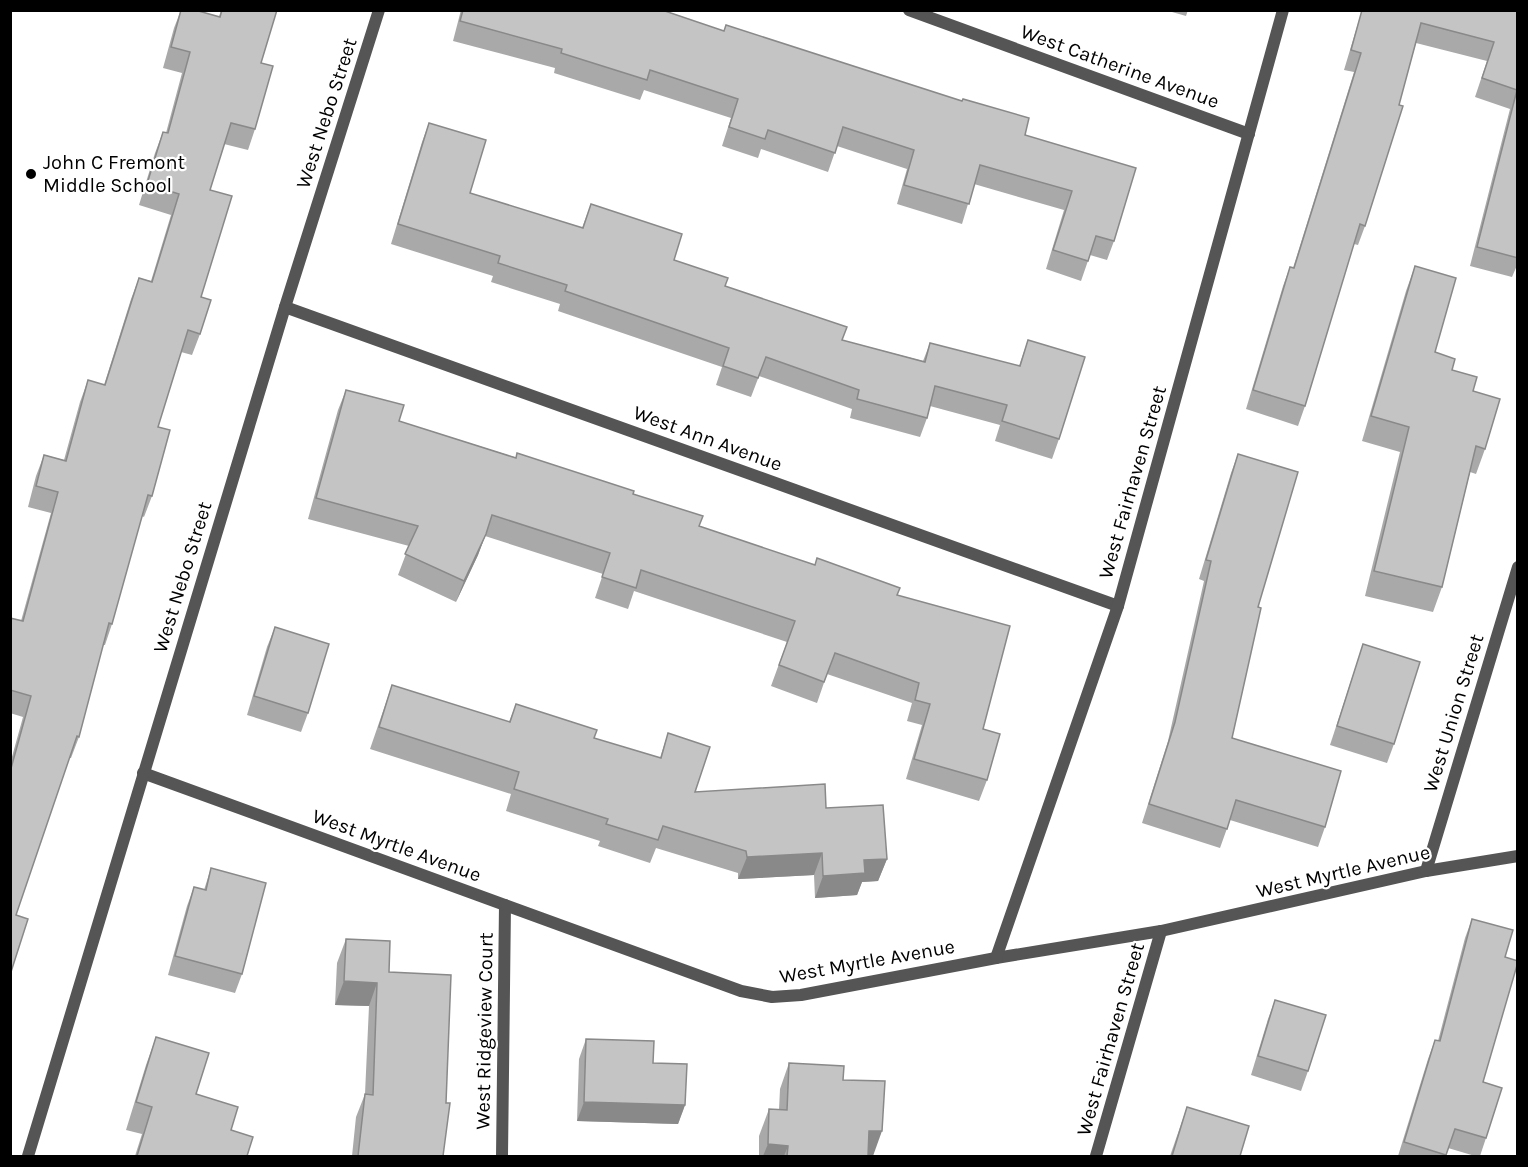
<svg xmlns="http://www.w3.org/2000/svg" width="1528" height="1167" font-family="Karla,sans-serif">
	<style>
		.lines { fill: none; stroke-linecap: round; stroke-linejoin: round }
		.street { stroke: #555; stroke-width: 12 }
		.wall { fill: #a9a9a9 }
		.shaded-wall { fill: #898989 }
		.building { fill: #c4c4c4; stroke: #898989; stroke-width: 1.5 }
		.poi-dot { fill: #000; stroke: #fff; stroke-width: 2 }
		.labels { text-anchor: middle; stroke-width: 4.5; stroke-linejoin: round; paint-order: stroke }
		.street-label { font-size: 20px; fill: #000; stroke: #fff }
		.poi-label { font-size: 20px; fill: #000; stroke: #fff; text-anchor: start }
	</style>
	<rect width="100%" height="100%" fill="#fff"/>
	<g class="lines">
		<!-- street -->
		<g class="street">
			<polyline points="909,10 1249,134"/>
			<polyline points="285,307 1118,606"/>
			<polyline points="143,773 741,991 772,997 801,995 996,958 1161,931 1426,871 1518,856"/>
			<polyline points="1426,871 1518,567"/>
			<polyline points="996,958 1118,606 1283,10"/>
			<polyline points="28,1156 285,307 379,10"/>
			<polyline points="502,1156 505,905"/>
			<polyline points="1096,1156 1161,931"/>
		</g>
	</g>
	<!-- wall -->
	<g class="wall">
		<polygon points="181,10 219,17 221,10 277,10 261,63 255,129 248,150 224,144 210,190 201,297 200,334 192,355 181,352 158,427 152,496 144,517 142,516 112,624 105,645 103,645 79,737 71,758 69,758 16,915 10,975 10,764 23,717 10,713 10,618 21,621 51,513 28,507 36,476 44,455 64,460 80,402 88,380 104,385 131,299 139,278 151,281 171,215 139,205 155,153 163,132 166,133 182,73 163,68 174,28"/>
		<polygon points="461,10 662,10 1025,135 1114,241 1107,260 1090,255 1081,281 1046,269 1064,210 974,184 962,224 897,204 907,169 837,146 828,172 761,149 758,158 722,146 731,118 644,90 640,100 554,73 555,68 453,41"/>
		<polygon points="1165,10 1188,10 1186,16"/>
		<polygon points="1362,10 1518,10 1518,263 1512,277 1470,266 1510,109 1475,97 1487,61 1416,43 1365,226 1358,245 1354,244 1305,406 1298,426 1246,409 1283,286 1290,267 1293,268 1354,72 1344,70"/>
		<polygon points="429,123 470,193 582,228 591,204 674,260 725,286 842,340 923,361 930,343 1019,366 1028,340 1059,439 1052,459 995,441 1000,425 930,406 927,418 920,437 850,418 852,409 759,376 751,397 716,385 722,367 558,311 560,304 491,282 493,276 391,244 422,142"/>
		<polygon points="1415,266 1435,352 1452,370 1485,449 1476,474 1470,472 1442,587 1433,612 1365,596 1400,452 1362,441 1406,291"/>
		<polygon points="346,390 399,421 633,494 699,526 897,595 983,729 987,780 979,801 906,779 922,725 907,721 912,703 827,674 817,703 771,686 787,642 634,591 628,609 595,598 603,574 485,536 478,555 456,602 398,575 409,546 308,519 338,410"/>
		<polygon points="1238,454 1258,607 1232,738 1325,827 1318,847 1230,820 1220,848 1142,823 1168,741 1204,581 1199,579 1231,473"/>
		<polygon points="275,627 308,713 301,732 247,715 267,647"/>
		<polygon points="1363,644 1394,744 1387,763 1330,745"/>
		<polygon points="392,685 509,722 516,704 594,738 660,758 668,733 695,792 826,808 887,859 878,881 862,882 857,895 815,898 814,875 738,879 738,873 656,848 650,863 598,846 600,841 506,811 511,794 370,749"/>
		<polygon points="211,868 242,974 235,993 168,975 187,906 194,887 204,890"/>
		<polygon points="1472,919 1505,957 1483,1082 1486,1138 1480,1156 1475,1156 1448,1148 1446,1156 1398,1156 1428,1059 1435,1040 1438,1041 1465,938"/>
		<polygon points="346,939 389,972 443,1156 352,1156 356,1117 365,1094 369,1006 335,1005 337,963"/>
		<polygon points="1275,1000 1308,1071 1301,1091 1251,1075 1268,1019"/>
		<polygon points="156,1037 196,1094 231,1130 247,1156 135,1156 142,1134 126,1130 146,1065"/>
		<polygon points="586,1039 653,1063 685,1105 678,1124 577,1121 579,1059"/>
		<polygon points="789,1063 843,1080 873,1156 759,1156 759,1136 769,1109 779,1110 780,1089"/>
		<polygon points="1187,1107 1240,1156 1170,1156"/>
	</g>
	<!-- shaded-wall -->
	<g class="shaded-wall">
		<polygon points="486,534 478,555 456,602 464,581"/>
		<polygon points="822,853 814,875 738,879 747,857"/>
		<polygon points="887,859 878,881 862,882 857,895 815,898 823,876 864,860"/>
		<polygon points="344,981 377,983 369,1006 335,1005"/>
		<polygon points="584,1102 685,1105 678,1124 577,1121"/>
		<polygon points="869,1131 882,1131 873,1156 859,1156"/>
		<polygon points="768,1144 788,1146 784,1156 763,1156"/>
	</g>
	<!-- building -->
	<g class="building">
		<polygon points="181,10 195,10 220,17 222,10 277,10 261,63 273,66 255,129 231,123 210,190 232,196 201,297 211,300 200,334 188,330 158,427 170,430 152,496 148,495 112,624 109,623 79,737 77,736 16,915 28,919 10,975 10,772 31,696 10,690 10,618 23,621 58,492 36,486 44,455 66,461 88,380 105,385 139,278 152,282 179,194 147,184 163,132 168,133 190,52 171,47"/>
		<polygon points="463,10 662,10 724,31 726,25 962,101 963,99 1029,118 1025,135 1136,168 1114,241 1096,236 1088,261 1053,250 1072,191 980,165 969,204 904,185 914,150 843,127 835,153 768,130 765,139 729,127 738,99 650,70 647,80 561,53 562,49 460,21"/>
		<polygon points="1362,10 1518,10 1518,258 1477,247 1517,90 1482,78 1494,42 1421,23 1399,105 1403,106 1365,226 1360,224 1305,406 1253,390 1290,267 1294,268 1361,53 1351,50"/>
		<polygon points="429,123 486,140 470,193 583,228 591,204 682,234 674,260 728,278 725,286 847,327 842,340 925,362 930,343 1020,366 1028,340 1085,357 1059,439 1002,421 1007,405 935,386 927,418 857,399 859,390 766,357 758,378 723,366 729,348 565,291 567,285 498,263 500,256 398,224"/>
		<polygon points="1415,266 1456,278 1435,352 1455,359 1452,370 1477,377 1473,391 1500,399 1485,449 1476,446 1442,587 1374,571 1409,427 1371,416"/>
		<polygon points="346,390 404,405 399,421 516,458 517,453 634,491 633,494 703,516 699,526 815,565 817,558 900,588 897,595 1010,626 983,729 1000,734 987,780 914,759 930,704 915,700 919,683 835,653 824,682 779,665 795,621 641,570 636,588 602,577 610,553 492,515 486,534 464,581 405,554 418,526 316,498"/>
		<polygon points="1238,454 1298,472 1258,607 1261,608 1232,738 1341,771 1325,827 1236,800 1227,829 1149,804 1175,722 1211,561 1206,560"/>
		<polygon points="275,627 329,644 308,713 254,696"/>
		<polygon points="1363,644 1420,662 1394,744 1337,726"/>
		<polygon points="392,685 510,722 516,704 597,730 594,738 661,758 668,733 710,747 695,792 825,784 826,808 883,805 887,859 864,860 865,873 823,876 822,853 747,857 746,851 663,826 658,840 606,824 608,819 514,789 519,772 379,727"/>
		<polygon points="211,868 266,883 242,974 175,956 194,887 206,890"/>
		<polygon points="1472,919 1513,930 1505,957 1518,961 1518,962 1483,1082 1502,1088 1486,1138 1455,1129 1446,1155 1404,1142 1435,1040 1440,1041"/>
		<polygon points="346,939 390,941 389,972 451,975 446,1103 450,1103 443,1156 358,1156 365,1094 373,1095 377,983 344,981"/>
		<polygon points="1275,1000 1326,1015 1308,1071 1258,1056"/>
		<polygon points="156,1037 209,1053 196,1094 238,1107 231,1130 253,1137 247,1156 137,1156 152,1107 136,1102"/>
		<polygon points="586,1039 654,1041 653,1063 687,1064 685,1105 584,1102"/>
		<polygon points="789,1063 844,1066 843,1080 885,1081 882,1131 869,1131 868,1156 787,1156 788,1146 768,1144 769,1109 787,1110"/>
		<polygon points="1187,1107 1249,1126 1240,1156 1172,1156"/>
	</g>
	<!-- markers -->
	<circle class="poi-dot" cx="31" cy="174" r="6"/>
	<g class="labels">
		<!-- street labels -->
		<g class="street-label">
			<text transform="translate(1120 66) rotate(20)" y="7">West Catherine Avenue</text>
			<text transform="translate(326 113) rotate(-72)" y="7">West Nebo Street</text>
			<text transform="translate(708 438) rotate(20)" y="7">West Ann Avenue</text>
			<text transform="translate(1132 482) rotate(-74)" y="7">West Fairhaven Street</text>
			<text transform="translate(182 577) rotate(-73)" y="7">West Nebo Street</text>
			<text transform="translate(1453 713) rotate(-73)" y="7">West Union Street</text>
			<text transform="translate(397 845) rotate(20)" y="7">West Myrtle Avenue</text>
			<text transform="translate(1343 871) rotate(-13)" y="7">West Myrtle Avenue</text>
			<text transform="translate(867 961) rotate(-10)" y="7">West Myrtle Avenue</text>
			<text transform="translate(484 1031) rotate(-89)" y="7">West Ridgeview Court</text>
			<text transform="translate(1110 1039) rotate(-74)" y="7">West Fairhaven Street</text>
		</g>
		<!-- poi labels -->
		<g class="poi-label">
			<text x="43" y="169">John C Fremont<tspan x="43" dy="23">Middle School</tspan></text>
		</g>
	</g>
	<!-- border -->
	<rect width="1528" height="1167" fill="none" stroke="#000000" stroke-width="24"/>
</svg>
